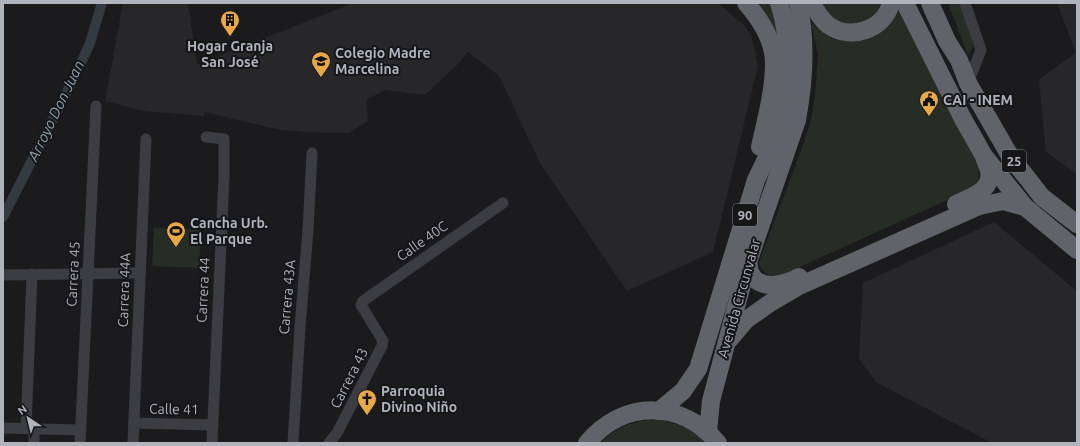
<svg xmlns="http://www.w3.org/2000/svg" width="1080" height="446" font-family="Ubuntu,sans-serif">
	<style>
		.built { fill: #27272a }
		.green { fill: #252d25 }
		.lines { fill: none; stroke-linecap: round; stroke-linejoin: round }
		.canal { stroke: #313b41; stroke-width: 10 }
		.minor { stroke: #3c3d42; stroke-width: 11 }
		.trunk { stroke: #60636a; stroke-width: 18 }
		.labels { text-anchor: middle; stroke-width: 4; stroke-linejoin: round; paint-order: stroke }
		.shield { fill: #161618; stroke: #80848b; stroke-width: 1 }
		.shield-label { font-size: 13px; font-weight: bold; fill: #aeb3bc }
		.poi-label { font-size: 14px; font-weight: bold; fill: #aeb3bc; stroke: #161618; text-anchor: start }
		.street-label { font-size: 14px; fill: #aeb3bc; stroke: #161618 }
		.water-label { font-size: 15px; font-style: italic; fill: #88a2b4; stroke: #161618 }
	</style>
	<rect width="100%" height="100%" fill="#1b1b1d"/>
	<!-- built -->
	<g class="built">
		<polygon points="123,3 188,3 197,65 353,3 718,3 745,26 752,38 758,66 713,252 627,291 540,163 499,76 468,52 457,65 425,95 385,90 366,100 368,121 349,133 326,133 280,130 204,112 205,116 143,111 105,101"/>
		<polygon points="1057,3 1077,3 1077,174 1046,152 1039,79 1076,53"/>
		<polygon points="994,222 1077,291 1077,443 992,443 876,382 859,359 863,283"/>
	</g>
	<!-- green -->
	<g class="green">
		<polygon points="758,3 773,3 781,42"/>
		<path d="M822,3H882C879,8 876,14 871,18C859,27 841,26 830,16C827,13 824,7 822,3Z"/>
		<path d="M898,3L979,162L978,184L967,191L780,276C767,277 767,275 759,265L761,256L801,151L811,120L815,95L818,55L811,22C828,39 833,41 856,41Z"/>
		<polygon points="948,3 961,3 973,42 972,49 968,56"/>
		<polygon points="154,228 201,230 199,268 152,266"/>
		<path d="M658,419C676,424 694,428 705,443H600C621,424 631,422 658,419Z"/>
	</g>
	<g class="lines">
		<!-- canal -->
		<polyline class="canal" points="3,217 77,72 90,43 102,3"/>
		<!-- minor -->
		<g class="minor">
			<polyline points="965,3 981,50 968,83"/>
			<polyline points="206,137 224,139 224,176 212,443"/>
			<polyline points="3,275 140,273"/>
			<polyline points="134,423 213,425"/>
			<polyline points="3,428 81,430"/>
			<polyline points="26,428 32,274"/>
			<polyline points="34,443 34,429"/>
			<polyline points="80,443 96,106"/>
			<polyline points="133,443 146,139"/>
			<polyline points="293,443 300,327 308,230 312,153"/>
			<polyline points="329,443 337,433 382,346 383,341 361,305 363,301 503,203"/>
		</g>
		<!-- trunk -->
		<g class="trunk">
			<path d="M746,3C760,19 774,41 774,63C774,91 766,120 760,147"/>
			<path d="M812,3C816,11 821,19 828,25C850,41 884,30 891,3"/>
			<polyline points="905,3 963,119 984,156 1025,207 1077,250"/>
			<polyline points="930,3 947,41 959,60 968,83 1010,156 1042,197 1077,224"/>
			<path d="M956,204C970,197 993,191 989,171C988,166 985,161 984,156"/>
			<path d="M748,262C749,265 749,271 751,274C761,292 785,284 799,277"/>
			<polyline points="729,340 746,320 770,303 799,286 979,206 1003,201 1025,207"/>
			<path d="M659,411L683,391L698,369L756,180C760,171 765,162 769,153C787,109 794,48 779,3"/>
			<path d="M708,432L711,401L748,262L797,120C804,82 807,41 798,3"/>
			<path d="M587,443C624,399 681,400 718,443"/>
		</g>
	</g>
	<!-- icons -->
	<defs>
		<g id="building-pin" transform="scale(1)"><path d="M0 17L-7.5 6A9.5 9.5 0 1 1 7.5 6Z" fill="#e9a846" stroke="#161618"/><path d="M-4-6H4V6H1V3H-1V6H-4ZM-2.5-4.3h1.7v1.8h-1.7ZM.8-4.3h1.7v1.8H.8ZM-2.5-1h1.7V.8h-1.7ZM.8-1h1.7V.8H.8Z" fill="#111"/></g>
		<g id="school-pin" transform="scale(1)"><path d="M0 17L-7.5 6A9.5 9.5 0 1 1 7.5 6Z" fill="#e9a846" stroke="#161618"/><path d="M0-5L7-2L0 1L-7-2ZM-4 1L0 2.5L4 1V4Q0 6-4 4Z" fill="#111"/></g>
		<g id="civic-pin" transform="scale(1)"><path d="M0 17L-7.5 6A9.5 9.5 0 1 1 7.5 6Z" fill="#e9a846" stroke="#161618"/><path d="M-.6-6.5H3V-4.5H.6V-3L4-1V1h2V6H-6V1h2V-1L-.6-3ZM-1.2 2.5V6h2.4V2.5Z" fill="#111"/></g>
		<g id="stadium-pin" transform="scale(1)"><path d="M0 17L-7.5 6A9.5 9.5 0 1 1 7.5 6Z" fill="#e9a846" stroke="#161618"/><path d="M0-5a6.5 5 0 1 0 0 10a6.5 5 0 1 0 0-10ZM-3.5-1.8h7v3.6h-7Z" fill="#111"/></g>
		<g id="church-pin" transform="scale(1)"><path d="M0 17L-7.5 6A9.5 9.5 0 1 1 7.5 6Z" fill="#e9a846" stroke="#161618"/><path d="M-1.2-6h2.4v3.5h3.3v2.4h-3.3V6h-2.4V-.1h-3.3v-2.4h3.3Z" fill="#111"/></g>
	</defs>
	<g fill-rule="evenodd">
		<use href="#building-pin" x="230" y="20"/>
		<use href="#school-pin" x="321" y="61"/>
		<use href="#civic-pin" x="929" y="100"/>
		<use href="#stadium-pin" x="176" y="231"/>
		<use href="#church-pin" x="367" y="399"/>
	</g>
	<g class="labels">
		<!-- shield labels -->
		<g class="shield">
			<rect x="1002" y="150" width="24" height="22" rx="3"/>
			<rect x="733" y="204" width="24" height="22" rx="3"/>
		</g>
		<g class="shield-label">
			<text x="1014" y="166">25</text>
			<text x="745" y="220">90</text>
		</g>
		<!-- poi labels -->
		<g class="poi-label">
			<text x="230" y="51" text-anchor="middle">Hogar Granja<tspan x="230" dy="16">San José</tspan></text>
			<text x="335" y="58">Colegio Madre<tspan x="335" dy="16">Marcelina</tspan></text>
			<text x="943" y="105">CAI - INEM</text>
			<text x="190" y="228">Cancha Urb.<tspan x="190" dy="16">El Parque</tspan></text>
			<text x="381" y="396">Parroquia<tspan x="381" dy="16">Divino Niño</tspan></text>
		</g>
		<!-- street labels -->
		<g class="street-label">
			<text transform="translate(422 241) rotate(-35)" y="5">Calle 40C</text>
			<text transform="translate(73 274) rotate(-87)" y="5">Carrera 45</text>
			<text transform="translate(124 290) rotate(-88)" y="5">Carrera 44A</text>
			<text transform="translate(203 290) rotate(-87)" y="5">Carrera 44</text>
			<text transform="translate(287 297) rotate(-85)" y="5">Carrera 43A</text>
			<text transform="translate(739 298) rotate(-74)" y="5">Avenida Circunvalar</text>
			<text transform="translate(349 378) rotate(-63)" y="5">Carrera 43</text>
			<text transform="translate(174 409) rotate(1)" y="5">Calle 41</text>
		</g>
		<!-- water labels -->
		<g class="water-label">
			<text transform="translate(56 111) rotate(-64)" y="5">Arroyo Don Juan</text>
		</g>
	</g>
	<!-- border -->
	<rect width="1080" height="446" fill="none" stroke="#aeb3bc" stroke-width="8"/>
	<!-- north arrow -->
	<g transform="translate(28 418) rotate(325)" stroke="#161618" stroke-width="3" paint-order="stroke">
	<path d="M0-3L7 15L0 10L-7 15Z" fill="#aeb3bc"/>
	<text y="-6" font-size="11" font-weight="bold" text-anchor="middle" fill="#aeb3bc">N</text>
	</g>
</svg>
